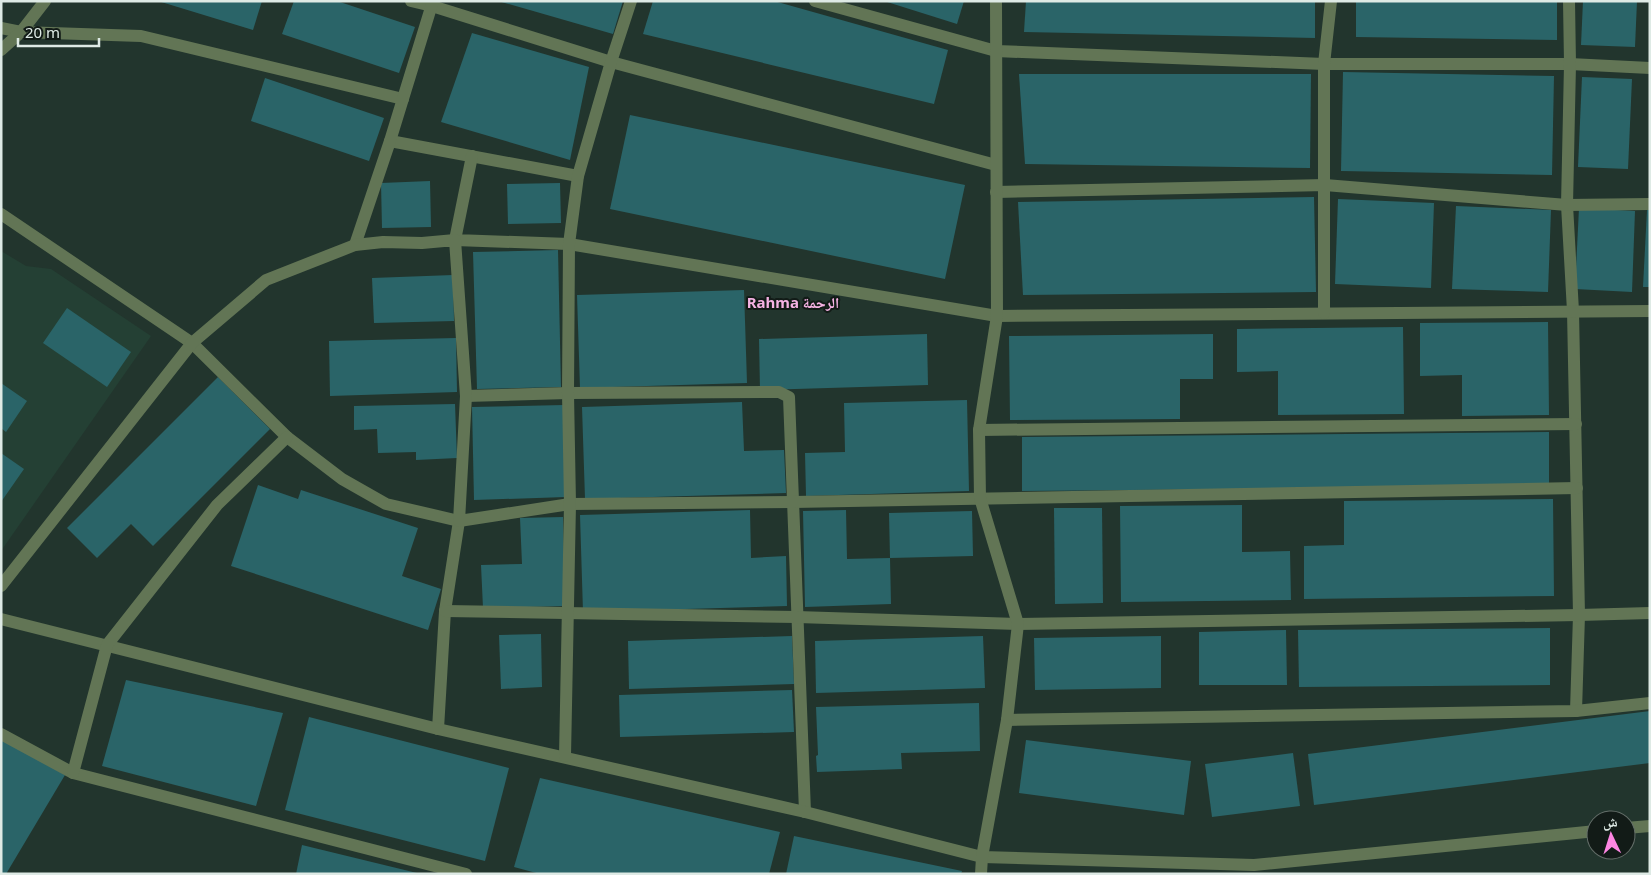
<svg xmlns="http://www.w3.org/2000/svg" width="1651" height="875" font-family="'Noto Sans','Noto Naskh Arabic',sans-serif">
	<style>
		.built { fill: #244034 }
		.building { fill: #2a6468 }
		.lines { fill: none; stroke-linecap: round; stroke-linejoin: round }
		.minor { stroke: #627555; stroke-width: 12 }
		.labels { text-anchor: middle; stroke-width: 4; stroke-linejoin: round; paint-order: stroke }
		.neighbourhood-label { font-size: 15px; font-weight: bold; fill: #f5b2e3; stroke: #121b17 }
	</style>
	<rect width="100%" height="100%" fill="#22352d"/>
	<!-- built -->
	<polygon class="built" points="1,251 26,266 51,269 151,336 1,551"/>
	<!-- building -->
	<g class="building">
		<polygon points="158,1 262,1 253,30"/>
		<polygon points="294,1 337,1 415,27 399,73 282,34"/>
		<polygon points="498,1 623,1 613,34"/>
		<polygon points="653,1 774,1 948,50 934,104 643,34"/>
		<polygon points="884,1 964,1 957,24"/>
		<polygon points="1026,1 1315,1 1315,38 1024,32"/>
		<polygon points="1356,1 1557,1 1557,40 1356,37"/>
		<polygon points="1583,1 1637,1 1635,47 1581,45"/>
		<polygon points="472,33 589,67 570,160 441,122"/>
		<polygon points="1343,72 1554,76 1552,175 1341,171"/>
		<polygon points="1019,74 1311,74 1310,168 1025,164"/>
		<polygon points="1582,77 1632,79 1628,169 1578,167"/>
		<polygon points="265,78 384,118 369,161 251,121"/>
		<polygon points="630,115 965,185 945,279 610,209"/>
		<polygon points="430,181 431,227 382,228 381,183"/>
		<polygon points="560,183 561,223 508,224 507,184"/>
		<polygon points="1314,197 1316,292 1023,295 1018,202"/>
		<polygon points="1338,199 1434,203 1431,288 1335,284"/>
		<polygon points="1456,206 1551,210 1548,292 1452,289"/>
		<polygon points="1579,208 1635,211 1632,292 1575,289"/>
		<polygon points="1647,210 1650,210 1650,287 1643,287"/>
		<polygon points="558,250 561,387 477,389 473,252"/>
		<polygon points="453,275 454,321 374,323 372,278"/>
		<polygon points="744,290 747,383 580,388 577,295"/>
		<polygon points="67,308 131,352 107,387 43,343"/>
		<polygon points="1548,322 1549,415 1462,416 1462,375 1420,376 1420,323"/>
		<polygon points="1403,327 1404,414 1278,415 1278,371 1237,372 1237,329"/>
		<polygon points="927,334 928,385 760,390 759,339"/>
		<polygon points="1213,334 1213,379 1180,379 1180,419 1010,420 1009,336"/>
		<polygon points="456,338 457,392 330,396 329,341"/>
		<polygon points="218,377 270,429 153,546 131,524 97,558 67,528"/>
		<polygon points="1,383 27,401 6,432 1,428"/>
		<polygon points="967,400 969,491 806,496 805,453 845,452 844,403"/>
		<polygon points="742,402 744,451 784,450 786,493 585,499 582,407"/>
		<polygon points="455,404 457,458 416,460 416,452 378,453 377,429 354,430 354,406"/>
		<polygon points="564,405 566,497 474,500 472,407"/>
		<polygon points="1549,432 1549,486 1022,491 1022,437"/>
		<polygon points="1,453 24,469 1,502"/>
		<polygon points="258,485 298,499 301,490 418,528 402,576 441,589 428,630 231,566"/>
		<polygon points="1553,499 1554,596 1304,599 1304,546 1344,545 1344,501"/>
		<polygon points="1242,505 1242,552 1290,551 1291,600 1121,602 1120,506"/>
		<polygon points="1054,508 1102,508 1103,603 1055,604"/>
		<polygon points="750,510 751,558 786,556 787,606 583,612 580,515"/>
		<polygon points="846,510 847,559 890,558 891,604 805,607 803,511"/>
		<polygon points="972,511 973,556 890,558 889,513"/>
		<polygon points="563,517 565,606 483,608 481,565 522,564 520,518"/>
		<polygon points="1550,628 1550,685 1299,687 1298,630"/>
		<polygon points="1286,630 1287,685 1199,685 1199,632"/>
		<polygon points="541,634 542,687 501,689 499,635"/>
		<polygon points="792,636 794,684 629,689 628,641"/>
		<polygon points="983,636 985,688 816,693 815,641"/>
		<polygon points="1161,636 1161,688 1035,690 1034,638"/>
		<polygon points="126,680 283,713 256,806 102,766"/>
		<polygon points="792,690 794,732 620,737 619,695"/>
		<polygon points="979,703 980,751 901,753 902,769 817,772 816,756 818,755 816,707"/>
		<polygon points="1650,711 1650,763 1314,805 1308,754"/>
		<polygon points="309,717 509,768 485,861 285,810"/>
		<polygon points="1,737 65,775 6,874 1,874"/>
		<polygon points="1026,740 1191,761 1184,815 1019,793"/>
		<polygon points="1293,753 1300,806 1212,817 1205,764"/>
		<polygon points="540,778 780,832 769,874 540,874 514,867"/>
		<polygon points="794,836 962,871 961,874 786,874"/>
		<polygon points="302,845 417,873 417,874 296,874"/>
	</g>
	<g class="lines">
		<!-- minor -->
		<g class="minor">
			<polyline points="411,1 432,6 611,62 996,165"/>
			<polyline points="815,1 996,51 1324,64 1570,64 1650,68"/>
			<polyline points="1569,1 1570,64 1567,205 1573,311 1579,615 1576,711"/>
			<polyline points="1,28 21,32 141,36 403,99"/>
			<polyline points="1,50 21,32 45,1"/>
			<polyline points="390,141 578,176"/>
			<polyline points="472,156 455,240 569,244 997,316 1650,311"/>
			<polyline points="996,192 1325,185 1567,205 1650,204"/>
			<polyline points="1,214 192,343 287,437 342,479 386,504 459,521 445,611 438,729"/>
			<polyline points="355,245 390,141 433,1"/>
			<polyline points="1324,313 1324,64 1331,1"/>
			<polyline points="466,396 568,393 779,392 789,397 805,812"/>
			<polyline points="979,430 1576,424"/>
			<polyline points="1,586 192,343 266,280 355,245 383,242 422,243 455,240 466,396 459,521 570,504 793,502 1577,488"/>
			<polyline points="445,611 797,617 1018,624 1579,615 1650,613"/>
			<polyline points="1,619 438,729 805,812 982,857 1254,865 1596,831"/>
			<polyline points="1007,720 1576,711 1650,703"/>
			<polyline points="1,734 73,773 466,874"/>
			<polyline points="565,756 570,504 568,393 569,244 578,176 611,62 631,1"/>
			<polyline points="73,773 107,645 217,505 287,437"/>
			<polyline points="1626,828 1650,826"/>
			<polyline points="981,874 982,857 1007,720 1018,624 980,498 979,430 997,316 996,1"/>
		</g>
	</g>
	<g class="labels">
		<!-- neighbourhood labels -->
		<g class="neighbourhood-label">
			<text x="793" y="308">Rahma الرحمة</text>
		</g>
	</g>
	<!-- border -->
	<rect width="1651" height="875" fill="none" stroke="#deeae5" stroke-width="5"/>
	<!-- north arrow -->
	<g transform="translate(1611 835) rotate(356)"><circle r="24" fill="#121b17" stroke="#646e69"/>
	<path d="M0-4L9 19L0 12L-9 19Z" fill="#fd86e2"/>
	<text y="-8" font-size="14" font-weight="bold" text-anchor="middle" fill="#deeae5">ش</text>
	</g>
	<!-- scale -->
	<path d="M18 38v8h81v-8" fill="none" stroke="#deeae5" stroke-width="2.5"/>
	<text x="25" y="38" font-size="15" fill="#deeae5" stroke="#121b17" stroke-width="4" paint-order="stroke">20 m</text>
</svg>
